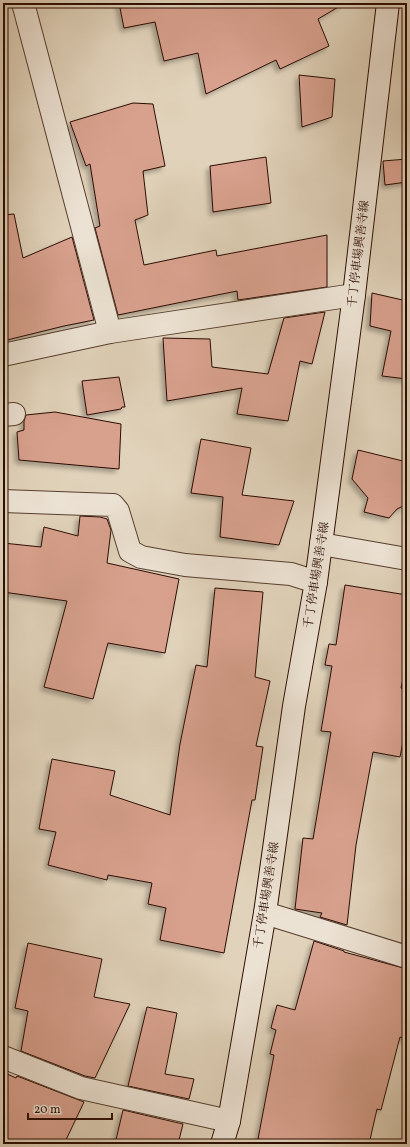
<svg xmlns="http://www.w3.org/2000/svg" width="410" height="1147" font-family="Vollkorn,'Noto Serif JP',serif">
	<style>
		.building { fill: #d8a18e; stroke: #2b0c00; filter: url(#shadow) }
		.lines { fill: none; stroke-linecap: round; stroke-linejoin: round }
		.minor-casing { stroke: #583e2f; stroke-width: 24 }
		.tertiary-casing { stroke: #583e2f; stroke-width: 24 }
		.secondary-casing { stroke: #2b0c00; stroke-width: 24 }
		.minor { stroke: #ece2d3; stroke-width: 22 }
		.tertiary { stroke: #ece2d3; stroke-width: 22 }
		.secondary { stroke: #ece2d3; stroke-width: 22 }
		.labels { text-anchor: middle; stroke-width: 3.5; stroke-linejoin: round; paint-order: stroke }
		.street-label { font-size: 12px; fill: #2b0c00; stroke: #ece2d3 }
	</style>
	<defs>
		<filter id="shadow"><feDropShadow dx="-3.5" dy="3.5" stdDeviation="2" flood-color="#0004"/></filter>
	</defs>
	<rect width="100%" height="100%" fill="#e1d3bb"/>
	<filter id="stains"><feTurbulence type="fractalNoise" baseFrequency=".005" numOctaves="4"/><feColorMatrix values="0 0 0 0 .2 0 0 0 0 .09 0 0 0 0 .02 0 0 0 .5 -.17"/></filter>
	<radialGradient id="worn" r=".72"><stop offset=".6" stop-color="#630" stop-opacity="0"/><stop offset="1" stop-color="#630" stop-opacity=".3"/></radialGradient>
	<!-- building -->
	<g class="building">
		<polygon points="119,3 345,3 318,19 329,46 280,69 276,60 206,94 198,53 164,61 155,22 124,28"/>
		<polygon points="299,75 335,79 332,117 302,127"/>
		<polygon points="133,103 153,104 165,166 143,171 148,215 135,220 144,265 216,250 217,256 327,235 327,287 238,300 237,291 118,315 95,228 100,226 90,164 86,166 70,122"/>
		<polygon points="266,157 271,203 213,212 210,166"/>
		<polygon points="407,159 407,182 385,185 383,161"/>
		<polygon points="14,214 23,258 72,237 94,320 64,326 3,341 3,215"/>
		<polygon points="372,293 407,301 407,379 382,376 391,331 370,326"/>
		<polygon points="325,312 312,364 300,361 288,421 237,414 242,388 167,401 163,338 210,339 212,367 268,374 284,318"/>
		<polygon points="119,377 125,407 122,407 121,409 87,415 82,381"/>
		<polygon points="55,412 121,424 119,469 19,460 17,432 24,430 24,421 26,415"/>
		<polygon points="201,439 251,448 242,495 294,501 279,545 220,537 223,497 191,493"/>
		<polygon points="358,450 407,462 407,504 397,509 389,518 364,512 368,498 352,479"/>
		<polygon points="80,516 100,517 107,519 111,530 107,563 179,579 165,653 108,643 93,699 44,687 67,601 3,592 3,543 41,547 44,527 78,536"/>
		<polygon points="345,585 407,595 407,659 401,688 407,690 407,721 400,757 373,752 356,845 347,925 320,917 322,913 295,909 303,838 313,839 331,732 321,731 332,666 325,665 329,644 336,645"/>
		<polygon points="215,588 263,592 255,677 270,681 256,746 263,747 255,800 252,800 224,953 160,940 166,908 148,904 152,883 108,875 107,880 48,865 56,832 39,829 52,759 115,771 110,795 170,815 180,744 196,665 207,667"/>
		<polygon points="314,941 344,951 344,952 407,969 407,1039 400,1037 381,1110 377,1109 369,1144 286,1144 258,1139 274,1055 270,1054 276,1030 271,1028 277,1005 295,1010"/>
		<polygon points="28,943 102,959 94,997 130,1004 95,1078 85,1076 21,1051 28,1011 15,1008"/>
		<polygon points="147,1007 177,1013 165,1074 194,1079 189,1099 128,1086"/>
		<polygon points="3,1072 16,1078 17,1076 84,1102 64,1144 17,1144 3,1137"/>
		<polygon points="123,1110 183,1124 178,1144 115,1144"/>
	</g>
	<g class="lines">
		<!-- minor casing -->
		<g class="minor-casing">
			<g id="minor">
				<polyline points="23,3 110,332"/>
				<polyline points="3,355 110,332 354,295"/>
				<polyline points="3,415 14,414"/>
				<polyline points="3,501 113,505 118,511 130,551 141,557 185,565 291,574 316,582"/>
				<polyline points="265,913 407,957"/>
				<polyline points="3,1057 81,1088 229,1121"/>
			</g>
		</g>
		<!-- tertiary casing -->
		<g class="tertiary-casing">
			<polyline id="tertiary" points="321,544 407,559"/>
		</g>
		<!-- secondary casing -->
		<g class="secondary-casing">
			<polyline id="secondary" points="222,1144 229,1121 265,913 294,706 316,582 354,295 388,3"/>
		</g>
		<!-- minor -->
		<use href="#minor" class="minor"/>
		<!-- tertiary -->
		<use href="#tertiary" class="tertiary"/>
		<!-- secondary -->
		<use href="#secondary" class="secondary"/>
	</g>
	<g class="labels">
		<!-- street labels -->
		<g class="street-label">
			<text transform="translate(358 254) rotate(-83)" y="4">千丁停車場興善寺線</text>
			<text transform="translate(316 575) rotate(-81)" y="4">千丁停車場興善寺線</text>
			<text transform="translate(266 895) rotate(-81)" y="4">千丁停車場興善寺線</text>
		</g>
	</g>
	<!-- margin -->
	<rect width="410" height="1147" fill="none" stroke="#e1d3bb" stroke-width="16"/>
	<rect x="4" y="4" width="402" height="1139" fill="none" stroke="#2b0c00" stroke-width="2"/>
	<rect x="8" y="8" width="394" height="1131" fill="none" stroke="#2b0c00"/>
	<!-- scale -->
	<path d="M28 1113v6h84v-6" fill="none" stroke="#2b0c00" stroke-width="2"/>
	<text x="34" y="1113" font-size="12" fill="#2b0c00" stroke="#ece2d3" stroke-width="3" paint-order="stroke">20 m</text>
	<rect width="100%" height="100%" filter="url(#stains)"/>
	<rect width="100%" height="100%" fill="url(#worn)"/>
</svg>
